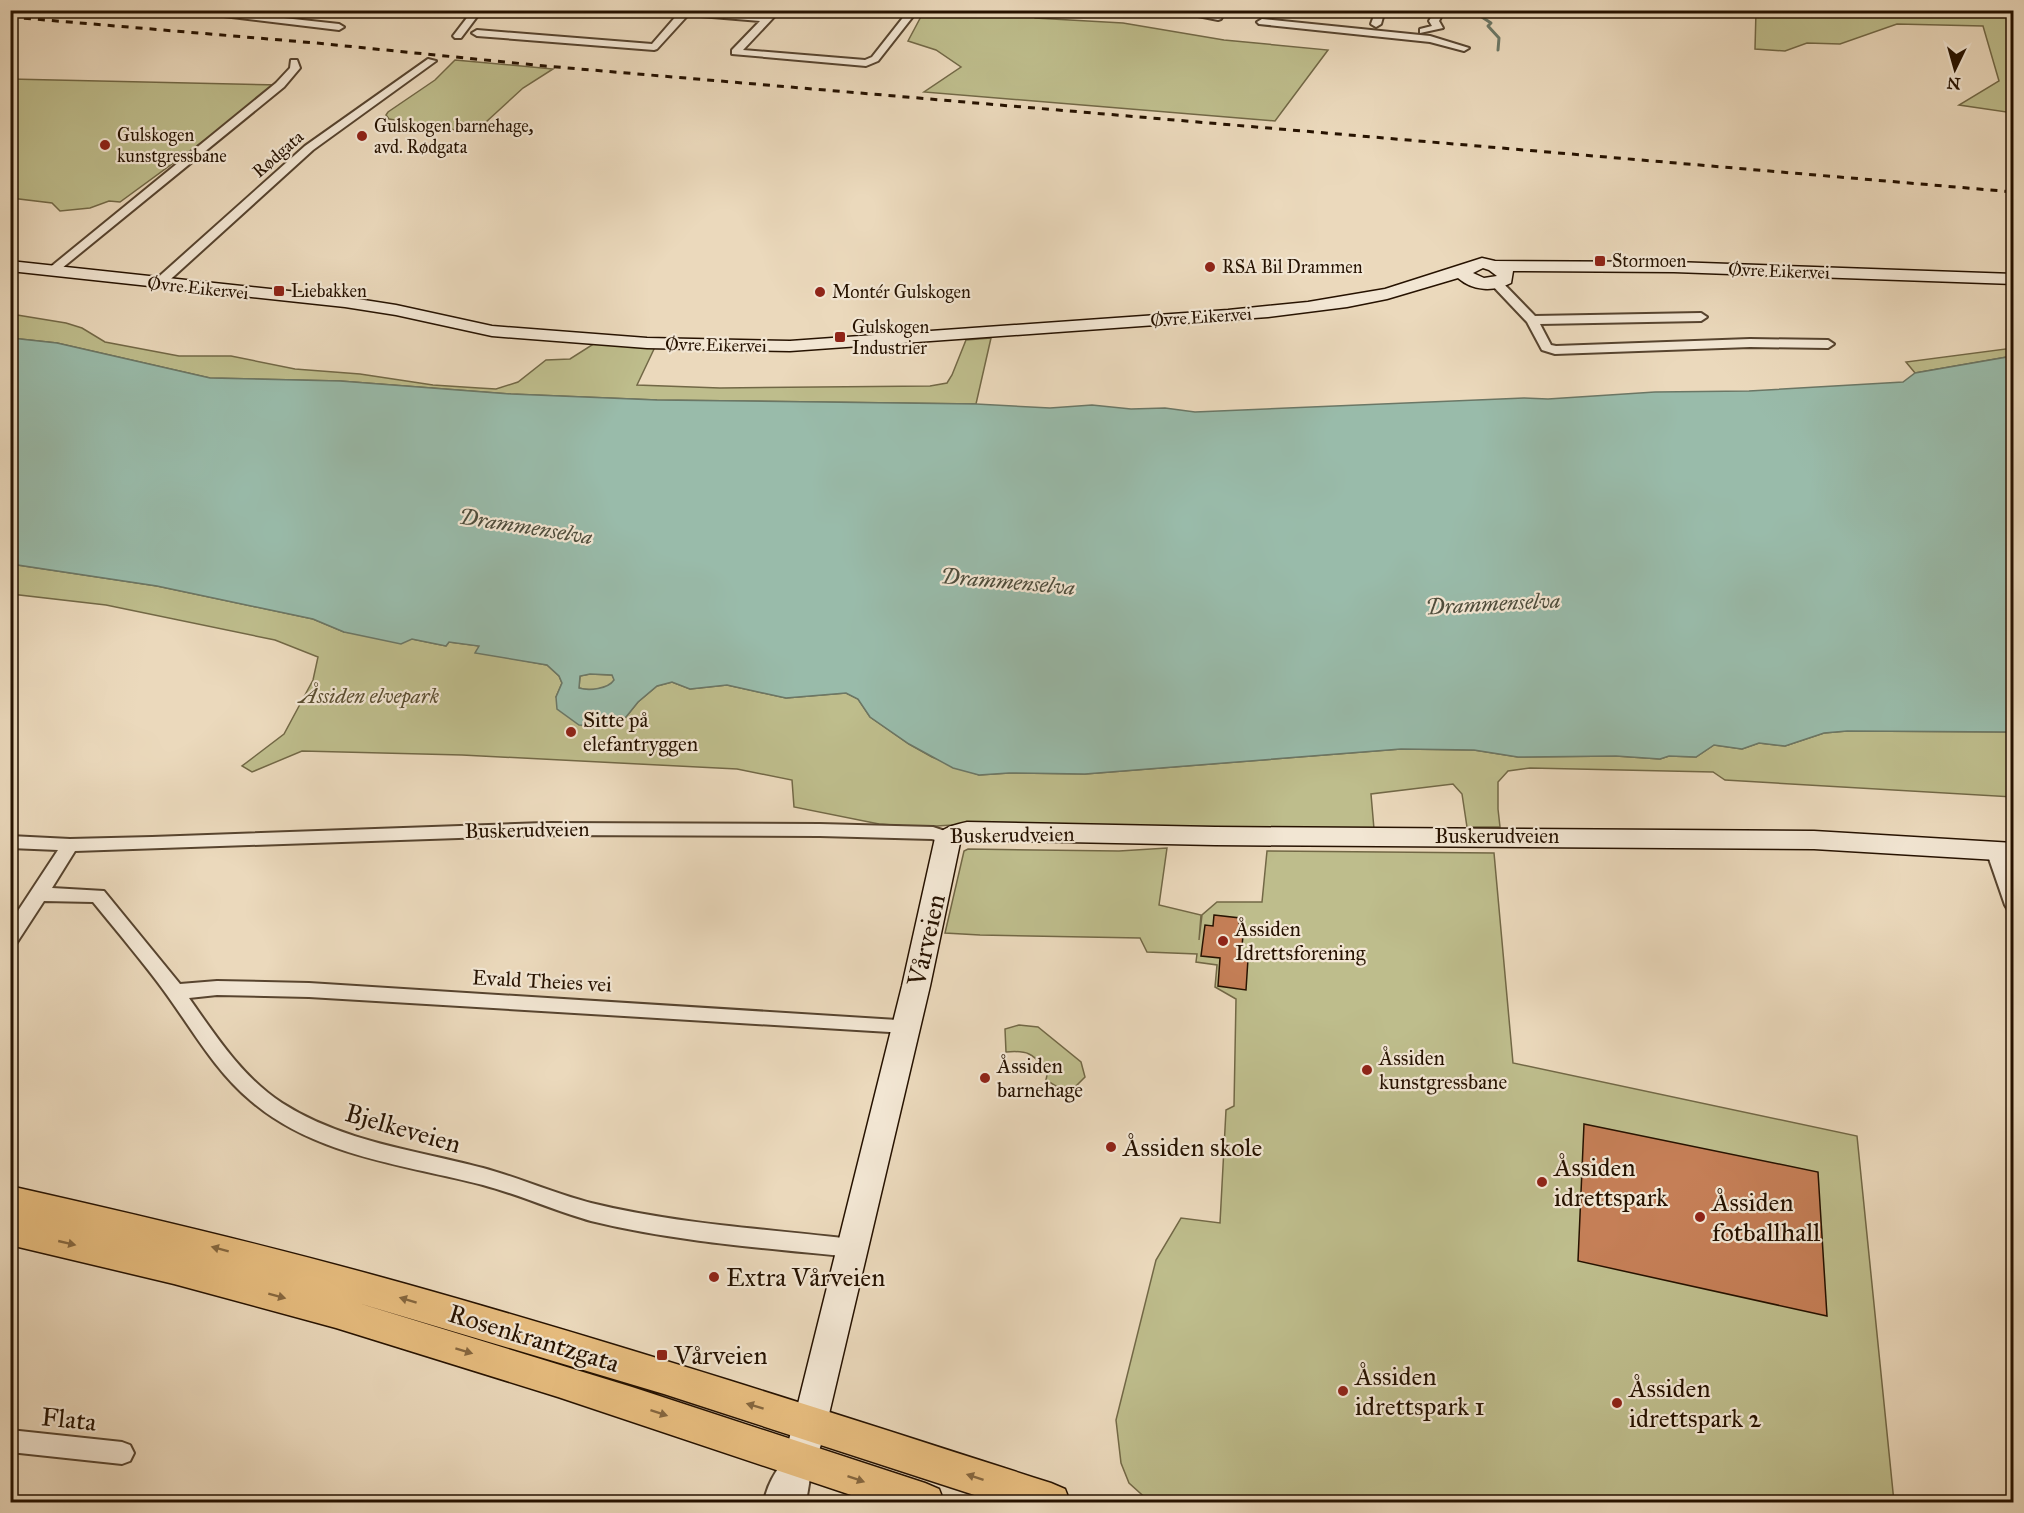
<svg xmlns="http://www.w3.org/2000/svg" width="2024" height="1513" font-family="'IM FELL Great Primer',serif">
	<style>
		.green { fill: #bebd8c; stroke: #726846; stroke-width: 1.5 }
		.water { fill: #9ba; stroke: #6b7766; stroke-width: 1.5; fill-rule: evenodd }
		.lines { fill: none; stroke-linecap: round; stroke-linejoin: round }
		.stream { stroke: #6b7766; stroke-width: 3 }
		.building { fill: #c57f57; stroke: #261200; stroke-width: 1.5 }
		.street-casing { stroke: #57442f; stroke-width: 4 }
		.secondary-casing { stroke: #261200; stroke-width: 3 }
		.primary-casing { stroke: #261200; stroke-width: 3 }
		.street { fill: #f2e6d3; fill-rule: evenodd }
		.secondary { fill: #f2e6d3; fill-rule: evenodd }
		.primary { fill: #e6bc7e; fill-rule: evenodd }
		.rail { stroke: #261200; stroke-width: 3; stroke-dasharray: 7 7; stroke-linecap: butt }
		.oneway { fill: #86673f }
		.poi-dot { fill: #8f2418; stroke: #f2e6d3; stroke-width: 2 }
		.labels { text-anchor: middle; stroke-width: 4.5; stroke-linejoin: round; paint-order: stroke }
		.far-poi-label { font-size: 18px; fill: #261200; stroke: #f2e6d3; text-anchor: start }
		.far-street-label { font-size: 18px; fill: #261200; stroke: #f2e6d3 }
		.park-label { font-size: 21px; font-style: italic; fill: #5b4e31; stroke: #f2e6d3 }
		.poi-label { font-size: 21px; fill: #261200; stroke: #f2e6d3; text-anchor: start }
		.street-label { font-size: 21px; fill: #261200; stroke: #f2e6d3 }
		.water-label { font-size: 22px; font-style: italic; fill: #4e4d3c; stroke: #f2e6d3 }
		.near-street-label { font-size: 26px; fill: #261200; stroke: #f2e6d3 }
		.near-poi-label { font-size: 26px; fill: #261200; stroke: #f2e6d3; text-anchor: start }
	</style>
	<rect width="100%" height="100%" fill="#ebd9bc"/>
	<filter id="stains"><feTurbulence type="fractalNoise" baseFrequency=".00333" numOctaves="4"/><feColorMatrix values="0 0 0 0 .2 0 0 0 0 .09 0 0 0 0 .02 0 0 0 .5 -.17"/></filter>
	<radialGradient id="worn" r=".72"><stop offset=".6" stop-color="#630" stop-opacity="0"/><stop offset="1" stop-color="#630" stop-opacity=".3"/></radialGradient>
	<!-- green -->
	<g class="green">
		<polygon points="1033,10 1035,18 1123,23 1224,40 1328,50 1275,121 924,92 961,67 936,50 908,41 924,11"/>
		<polygon points="1754,11 2013,11 2013,113 1959,105 1999,81 1983,26 1897,24 1840,44 1807,43 1785,51 1755,49 1756,11"/>
		<polygon points="455,60 553,69 523,88 474,133 389,119 386,115 388,112 435,80"/>
		<polygon points="10,79 280,85 120,202 109,201 90,208 60,211 52,203 11,198"/>
		<polygon points="11,314 66,323 82,328 105,342 179,356 231,356 295,369 360,374 433,385 479,388 496,389 518,382 546,360 570,359 595,343 655,347 637,385 720,388 930,386 947,383 952,375 966,340 991,338 976,404 657,400 511,394 340,381 210,378 57,343 11,338"/>
		<polygon points="2013,348 2013,356 1915,373 1906,362"/>
		<polygon points="11,564 157,586 313,619 344,632 412,639 446,646 449,642 480,646 476,652 547,665 559,676 562,683 556,697 611,724 626,717 638,702 657,686 672,682 690,689 727,685 786,698 846,693 858,699 870,717 909,744 932,757 979,775 1009,773 1085,774 1401,749 1474,750 1518,757 1616,756 1660,759 1669,756 1696,757 1714,745 1742,749 1759,743 1785,746 1824,733 1847,731 2013,732 2013,797 1725,780 1713,772 1530,768 1508,771 1498,782 1498,809 1500,827 1467,827 1462,794 1453,784 1371,794 1374,829 1129,831 953,825 920,827 879,824 794,807 792,780 737,769 462,755 302,751 252,772 242,766 284,734 313,680 318,657 275,640 106,605 11,594"/>
		<path d="M590,674L612,675L615,680C608,690 589,691 579,688L580,676Z"/>
		<polygon points="1167,848 1159,905 1201,915 1199,940 1202,915 1217,902 1262,902 1267,851 1494,853 1513,1063 1857,1136 1894,1502 1150,1502 1129,1483 1121,1463 1116,1420 1156,1260 1181,1218 1220,1223 1226,1110 1234,1106 1236,999 1215,987 1217,965 1196,962 1197,954 1147,952 1140,938 980,935 945,933 964,851 968,849 1119,851"/>
		<path d="M1019,1025L1038,1027L1081,1062L1085,1077L1076,1086L1059,1088L1046,1080L1048,1070C1032,1054 1029,1050 1006,1052L1005,1029Z"/>
	</g>
	<!-- water -->
	<path class="water" d="M11,338L57,343L210,378L340,381L511,394L657,400L976,404L1050,408L1092,405L1131,409L1165,408L1195,412L1524,398L1548,399L1655,392L1749,391L1903,382L1915,373L2013,356V732L1847,731L1824,733L1785,746L1759,743L1742,749L1714,745L1696,757L1669,756L1660,759L1616,756L1518,757L1474,750L1401,749L1085,774L1009,773L979,775L953,768L909,744L870,717L858,699L846,693L786,698L727,685L690,689L672,682L657,686L638,702L626,717L611,724L596,726L579,725L557,709L556,697L562,683L559,676L547,665L475,653L479,646L449,642L446,646L412,639L401,644L344,632L313,619L157,586L11,564ZM590,674L612,675L614,680C608,689 589,691 579,688L580,676Z"/>
	<g class="lines">
		<!-- stream -->
		<polyline class="stream" points="1471,10 1491,23 1488,26 1499,38 1498,50"/>
	</g>
	<!-- building -->
	<g class="building">
		<polygon points="1214,915 1240,918 1239,924 1244,924 1241,958 1248,959 1246,990 1218,986 1220,958 1201,956 1205,925 1213,926"/>
		<polygon points="1584,1124 1818,1172 1827,1316 1578,1261"/>
	</g>
	<g class="lines">
		<!-- street casing -->
		<g class="street-casing">
			<g id="street">
				<polygon points="174,10 209,10 339,24 344,27 339,30"/>
				<polygon points="473,10 482,10 461,38 455,38 453,36"/>
				<polygon points="702,10 765,16 769,12 775,12 775,16 743,50 865,60 872,57 909,10 918,10 878,61 866,66 732,54 732,50 760,21 688,15 657,49 654,50 477,36 472,33 477,30 652,44 678,14 672,10"/>
				<polygon points="1168,10 1215,14 1217,10 1226,10 1221,19 1218,20"/>
				<polygon points="1376,10 1385,10 1381,24 1376,27 1371,24"/>
				<polygon points="1430,10 1441,11 1443,13 1439,21 1443,28 1420,33 1420,29 1432,26 1429,21 1433,14"/>
				<polygon points="1262,19 1430,36 1469,48 1464,51 1430,42 1259,24 1257,22"/>
				<polygon points="428,59 436,61 313,150 162,287 154,287 154,281 305,146"/>
				<polygon points="291,60 297,60 300,68 284,87 56,273 48,273 48,269 276,83 290,68"/>
				<polygon points="1496,279 1500,280 1535,316 1701,313 1707,317 1701,321 1540,324 1551,345 1556,346 1750,339 1828,340 1834,344 1828,348 1750,347 1555,354 1542,350 1527,322 1490,283"/>
				<path d="M544,823L820,824L933,827L954,834L957,838L954,842L948,844L932,839L820,836L544,835L75,851L52,888L104,891L180,984L217,981L309,983L913,1021L916,1026L913,1031L906,1033L309,997L217,995L189,998C216,1036 242,1077 282,1103C343,1142 415,1150 483,1168C520,1178 555,1194 591,1203C677,1224 765,1229 852,1239L860,1241L863,1248L860,1255L852,1257C765,1248 677,1242 591,1221C555,1211 520,1195 483,1185C405,1165 315,1156 251,1101C216,1072 193,1031 167,995C144,963 118,933 93,902L44,901L16,944L10,946V923L58,850L10,848V836L70,839L152,837Z"/>
				<path d="M1995,844L2001,846C2013,867 2014,888 2014,911L2008,910L2005,905L1986,850L1989,846Z"/>
				<polygon points="10,1430 122,1442 130,1445 134,1453 130,1461 122,1464 10,1452"/>
				<path d="M801,1449L809,1452L813,1460L806,1502H764C767,1483 782,1456 801,1449Z"/>
			</g>
		</g>
		<!-- secondary casing -->
		<g class="secondary-casing">
			<g id="secondary">
				<path d="M1482,258L1495,261L1674,262L2014,274V284L1674,272L1513,271L1511,283C1494,292 1473,291 1458,278L1387,299L1347,307L1268,317L790,351L647,348L492,336L396,315L345,307L10,271V261L345,297L396,305L492,326L647,338L790,341L1228,310L1308,302L1385,289ZM1483,268L1489,270L1497,276L1484,278L1473,273Z"/>
				<path d="M967,822L1215,827L1814,831L2014,843V861L1814,849L1215,845L964,840L960,843L930,986L825,1431L813,1471L801,1476L789,1471L784,1460L902,986L935,838C942,827 955,825 967,822Z"/>
			</g>
		</g>
		<!-- primary casing -->
		<g class="primary-casing">
			<path id="primary" d="M10,1186C143,1216 275,1247 406,1284C623,1345 837,1414 1051,1483L1065,1489L1070,1502H996L664,1394L358,1303L632,1387L925,1483L939,1489L944,1502H872L558,1397L336,1328L174,1284L10,1245V1215L174,1254L10,1215Z"/>
		</g>
		<!-- street -->
		<use href="#street" class="street"/>
		<!-- secondary -->
		<use href="#secondary" class="secondary"/>
		<!-- primary -->
		<use href="#primary" class="primary"/>
		<!-- rail -->
		<polyline class="rail" points="10,17 316,43 545,66 2014,192"/>
	</g>
	<!-- one-way arrows -->
	<defs><path id="oneway-solid" d="M-6-.8H1V-3.2L6.5 0L1 3.2V.8H-6Z" transform="scale(1.5)"/></defs>
	<g class="oneway">
		<use href="#oneway-solid" transform="translate(67 1243) rotate(13)"/>
		<use href="#oneway-solid" transform="translate(220 1249) rotate(-165)"/>
		<use href="#oneway-solid" transform="translate(277 1296) rotate(15)"/>
		<use href="#oneway-solid" transform="translate(408 1300) rotate(-163)"/>
		<use href="#oneway-solid" transform="translate(464 1351) rotate(17)"/>
		<use href="#oneway-solid" transform="translate(755 1406) rotate(-163)"/>
		<use href="#oneway-solid" transform="translate(659 1413) rotate(18)"/>
		<use href="#oneway-solid" transform="translate(975 1477) rotate(-162)"/>
		<use href="#oneway-solid" transform="translate(856 1479) rotate(19)"/>
	</g>
	<!-- markers -->
	<g class="poi-dot">
		<circle cx="362" cy="136" r="6"/>
		<circle cx="105" cy="145" r="6"/>
		<rect x="1594" y="255" width="12" height="12" rx="3"/>
		<circle cx="1210" cy="267" r="6"/>
		<rect x="273" y="285" width="12" height="12" rx="3"/>
		<circle cx="820" cy="292" r="6"/>
		<rect x="834" y="331" width="12" height="12" rx="3"/>
		<circle cx="571" cy="732" r="6"/>
		<circle cx="1223" cy="941" r="6"/>
		<circle cx="1367" cy="1070" r="6"/>
		<circle cx="985" cy="1078" r="6"/>
		<circle cx="1111" cy="1147" r="6"/>
		<circle cx="1542" cy="1182" r="6"/>
		<circle cx="1700" cy="1217" r="6"/>
		<circle cx="714" cy="1277" r="6"/>
		<rect x="656" y="1349" width="12" height="12" rx="3"/>
		<circle cx="1343" cy="1391" r="6"/>
		<circle cx="1617" cy="1403" r="6"/>
	</g>
	<g class="labels">
		<!-- far-poi labels -->
		<g class="far-poi-label">
			<text x="374" y="132">Gulskogen barnehage,<tspan x="374" dy="21">avd. Rødgata</tspan></text>
			<text x="117" y="141">Gulskogen<tspan x="117" dy="21">kunstgressbane</tspan></text>
			<text x="1612" y="267">Stormoen</text>
			<text x="1222" y="273">RSA Bil Drammen</text>
			<text x="291" y="297">Liebakken</text>
			<text x="832" y="298">Montér Gulskogen</text>
			<text x="852" y="333">Gulskogen<tspan x="852" dy="21">Industrier</tspan></text>
		</g>
		<!-- far-street labels -->
		<g class="far-street-label">
			<text transform="translate(278 154) rotate(-41)" y="6">Rødgata</text>
			<text transform="translate(1779 271) rotate(2)" y="6">Øvre Eikervei</text>
			<text transform="translate(198 288) rotate(6)" y="6">Øvre Eikervei</text>
			<text transform="translate(1201 317) rotate(-4)" y="6">Øvre Eikervei</text>
			<text transform="translate(716 345) rotate(1)" y="6">Øvre Eikervei</text>
		</g>
		<!-- park labels -->
		<g class="park-label">
			<text x="369" y="703">Åssiden elvepark</text>
		</g>
		<!-- poi labels -->
		<g class="poi-label">
			<text x="583" y="727">Sitte på<tspan x="583" dy="24">elefantryggen</tspan></text>
			<text x="1235" y="936">Åssiden<tspan x="1235" dy="24">Idrettsforening</tspan></text>
			<text x="1379" y="1065">Åssiden<tspan x="1379" dy="24">kunstgressbane</tspan></text>
			<text x="997" y="1073">Åssiden<tspan x="997" dy="24">barnehage</tspan></text>
		</g>
		<!-- street labels -->
		<g class="street-label">
			<text transform="translate(527 830) rotate(-1)" y="7">Buskerudveien</text>
			<text transform="translate(1012 835) rotate(-1)" y="7">Buskerudveien</text>
			<text x="1497" y="843">Buskerudveien</text>
			<text transform="translate(542 981) rotate(3)" y="7">Evald Theies vei</text>
		</g>
		<!-- water labels -->
		<g class="water-label">
			<text transform="translate(526 526) rotate(9)" y="8">Drammenselva</text>
			<text transform="translate(1008 581) rotate(5)" y="8">Drammenselva</text>
			<text transform="translate(1493 603) rotate(-3)" y="8">Drammenselva</text>
		</g>
		<!-- near-street labels -->
		<g class="near-street-label">
			<text transform="translate(926 940) rotate(-77)" y="9">Vårveien</text>
			<text transform="translate(403 1128) rotate(16)" y="9">Bjelkeveien</text>
			<text transform="translate(534 1338) rotate(17)" y="9">Rosenkrantzgata</text>
			<text transform="translate(69 1419) rotate(6)" y="9">Flata</text>
		</g>
		<!-- near-poi labels -->
		<g class="near-poi-label">
			<text x="1123" y="1156">Åssiden skole</text>
			<text x="1554" y="1176">Åssiden<tspan x="1554" dy="30">idrettspark</tspan></text>
			<text x="1712" y="1211">Åssiden<tspan x="1712" dy="30">fotballhall</tspan></text>
			<text x="726" y="1286">Extra Vårveien</text>
			<text x="674" y="1364">Vårveien</text>
			<text x="1355" y="1385">Åssiden<tspan x="1355" dy="30">idrettspark 1</tspan></text>
			<text x="1629" y="1397">Åssiden<tspan x="1629" dy="30">idrettspark 2</tspan></text>
		</g>
	</g>
	<!-- margin -->
	<rect width="2024" height="1513" fill="none" stroke="#ebd9bc" stroke-width="36"/>
	<rect x="12" y="12" width="2000" height="1489" fill="none" stroke="#261200" stroke-width="3"/>
	<rect x="18" y="18" width="1988" height="1477" fill="none" stroke="#261200" stroke-width="1.5"/>
	<!-- north arrow -->
	<g transform="translate(1955 69) rotate(185)" stroke="#f2e6d3" stroke-width="4.5" paint-order="stroke">
	<path d="M0-4.5L10 22L0 15L-10 22Z" fill="#261200"/>
	<text y="-9" font-size="16" font-weight="bold" text-anchor="middle" fill="#261200">N</text>
	</g>
	<rect width="100%" height="100%" filter="url(#stains)"/>
	<rect width="100%" height="100%" fill="url(#worn)"/>
</svg>
